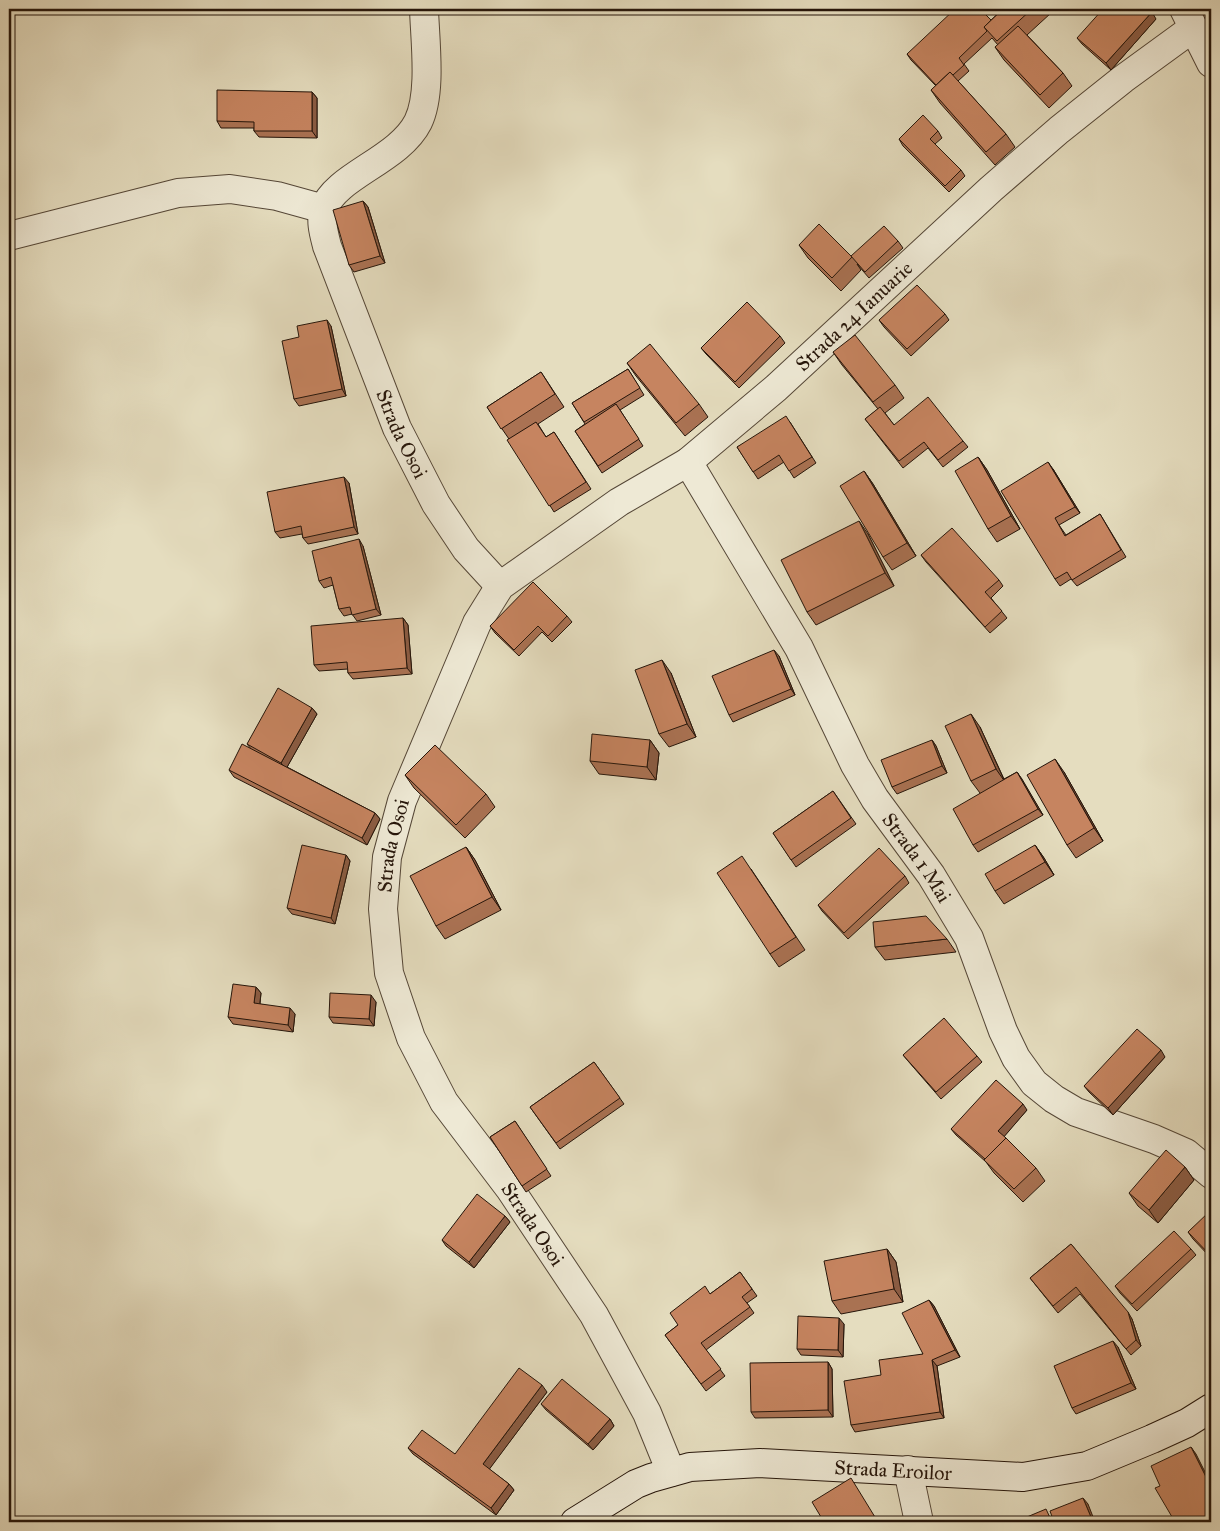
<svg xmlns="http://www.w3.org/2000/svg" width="1220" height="1531" font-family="'IM FELL Great Primer',serif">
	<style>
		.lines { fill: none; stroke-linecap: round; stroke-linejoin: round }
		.minor-casing { stroke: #554737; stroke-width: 30 }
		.tertiary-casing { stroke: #554737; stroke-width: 30 }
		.secondary-casing { stroke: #25150a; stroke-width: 30 }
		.minor { stroke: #eee9d5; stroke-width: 28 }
		.tertiary { stroke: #eee9d5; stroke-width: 28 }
		.secondary { stroke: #eee9d5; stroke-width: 28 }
		.wall { fill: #aa7253; stroke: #25150a }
		.shaded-wall { fill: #8b5c43; stroke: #25150a }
		.building { fill: #c68460; stroke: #25150a }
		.labels { text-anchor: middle; stroke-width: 4.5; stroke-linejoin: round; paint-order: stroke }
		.street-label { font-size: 20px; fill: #25150a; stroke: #eee9d5 }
	</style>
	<rect width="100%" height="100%" fill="#e5ddbf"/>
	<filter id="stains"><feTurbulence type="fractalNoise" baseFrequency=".004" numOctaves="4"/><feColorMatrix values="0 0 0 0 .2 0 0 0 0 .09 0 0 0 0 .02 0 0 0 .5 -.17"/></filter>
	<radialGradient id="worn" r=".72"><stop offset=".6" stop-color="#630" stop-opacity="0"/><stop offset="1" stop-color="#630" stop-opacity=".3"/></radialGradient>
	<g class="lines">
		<!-- minor casing -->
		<g class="minor-casing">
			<g id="minor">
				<path id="s1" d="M424,9C425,41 432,94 418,122C399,160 335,176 324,209C320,221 324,234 327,246L397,428L436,504L466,549L500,586"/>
				<polyline points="9,236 178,193 230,189 277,196 324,209"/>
				<path id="s2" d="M688,462L799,648L855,765L875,799L931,875L969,938L1003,1031L1016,1058L1034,1083L1054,1099L1076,1112L1154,1139L1186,1153L1211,1174"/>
				<polyline points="908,1470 919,1522"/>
				<path id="s3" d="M671,1472L647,1413L594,1315L510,1189L444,1102L411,1038L389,973L383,909L387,857L402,801L477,623L500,586L619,502L688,462L776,388L991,189L1059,130L1123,79L1193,28"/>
			</g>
		</g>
		<!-- tertiary casing -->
		<g class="tertiary-casing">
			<polyline id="tertiary" points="1184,9 1211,63"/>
		</g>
		<!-- secondary casing -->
		<g class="secondary-casing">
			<g id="secondary">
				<path id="s4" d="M575,1522L636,1484L651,1478L690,1467L760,1463L1023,1477L1087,1466L1152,1439L1187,1423L1211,1408"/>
			</g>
		</g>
		<!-- minor -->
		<use href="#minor" class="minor"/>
		<!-- tertiary -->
		<use href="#tertiary" class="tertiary"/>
		<!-- secondary -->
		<use href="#secondary" class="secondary"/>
	</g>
	<!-- wall -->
	<g class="wall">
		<polygon points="1003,9 1049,9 1051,13 1027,35 1063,73 1072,86 1049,108 1004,60 995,47 998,45 992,38 964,64 969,71 958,81 1006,134 1015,147 995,165 940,103 931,90 936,86 911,60 907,54 991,20"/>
		<polygon points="1156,19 1111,70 1082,44 1077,38"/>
		<polygon points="312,92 317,98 317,138 259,137 254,131 254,128 221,128 217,121"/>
		<polygon points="938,131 942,138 935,144 961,170 965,176 949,192 903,146 899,139"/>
		<polygon points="363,201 368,207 385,263 354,272 349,265"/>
		<polygon points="898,241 903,248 869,278 857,264 861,270 841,291 808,258 799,245 851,257"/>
		<polygon points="945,314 949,320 911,356 884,327 879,320"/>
		<polygon points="331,326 346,396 299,406 294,399 299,337"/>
		<polygon points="780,336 785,343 739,388 706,354 701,348"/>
		<polygon points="833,352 895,385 904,398 885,413 894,425 963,441 968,447 943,467 928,448 903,468 865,419 878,409 842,365"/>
		<polygon points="627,363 699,404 708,417 685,436 636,376"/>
		<polygon points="628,369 644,395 620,410 643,446 602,473 575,431 585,424 572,403"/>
		<polygon points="541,372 564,407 538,424 546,437 554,432 591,489 554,512 509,439 487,407"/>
		<polygon points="790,422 816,463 794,478 784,462 758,479 737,447"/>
		<polygon points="978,457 987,470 1020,529 997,542 988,529"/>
		<polygon points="1053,469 1080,513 1059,525 1066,535 1100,514 1126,557 1077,586 1071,579 1060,586 1055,579"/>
		<polygon points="864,471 873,484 916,556 892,570 883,557"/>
		<polygon points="349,483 358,534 308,544 303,538 302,534 280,538 275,532"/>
		<polygon points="868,534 894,586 816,625 807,612"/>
		<polygon points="363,546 381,615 357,621 352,614 344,616 339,609 333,585 324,588 319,581"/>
		<polygon points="921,555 999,580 1003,586 991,598 1007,618 990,633 926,562"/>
		<polygon points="567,616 572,622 552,642 542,632 519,656 495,633 490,626"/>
		<polygon points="403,618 408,625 412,674 353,679 348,673 348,669 319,671 314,665"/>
		<polygon points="779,656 795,695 733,722 729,715"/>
		<polygon points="671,673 696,737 669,747 659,734"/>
		<polygon points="312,708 317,714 287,767 375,813 380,819 367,845 234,777 229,770 251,749 247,744"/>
		<polygon points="980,727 1004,779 1017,772 1043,815 978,852 973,845 980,793 971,781"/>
		<polygon points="650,740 659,753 656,780 599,774 590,761"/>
		<polygon points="932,740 936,746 947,773 897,794 892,787"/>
		<polygon points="1064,772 1103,841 1076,858 1067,845"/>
		<polygon points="405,775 486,794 495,807 465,838 414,788"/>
		<polygon points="833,791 856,824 796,867 773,833"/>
		<polygon points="1035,845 1044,858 1054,875 1004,904 995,891"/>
		<polygon points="466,847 475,860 501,910 445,939 436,926"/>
		<polygon points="346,855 350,861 335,924 292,914 287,908"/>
		<polygon points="751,869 805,950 779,967 770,954"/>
		<polygon points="905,876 909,883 848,939 822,911 818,905"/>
		<polygon points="947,939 956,952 885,960 875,947"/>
		<polygon points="256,987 261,993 260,1004 295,1014 293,1032 233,1024 228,1017"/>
		<polygon points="376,1002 374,1026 333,1023 329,1017"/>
		<polygon points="903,1055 977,1056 982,1062 941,1099 908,1061"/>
		<polygon points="1165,1057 1113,1115 1089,1092 1084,1086"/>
		<polygon points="594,1062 624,1104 560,1149 530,1107"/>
		<polygon points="1027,1110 1004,1136 1036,1168 1045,1181 1023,1202 994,1173 986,1162 956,1135 951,1129"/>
		<polygon points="515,1121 551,1176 526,1192 490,1137"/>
		<polygon points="1185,1167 1194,1180 1158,1223 1138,1206 1129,1193"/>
		<polygon points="1211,1212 1211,1258 1193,1239 1188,1232"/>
		<polygon points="505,1216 510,1222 474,1268 446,1246 442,1240"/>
		<polygon points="1071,1244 1132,1319 1141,1346 1131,1355 1080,1294 1058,1313 1030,1278"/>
		<polygon points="887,1249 896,1262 903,1302 841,1314 832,1301"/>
		<polygon points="1191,1249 1196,1255 1137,1311 1120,1293 1115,1286"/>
		<polygon points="740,1272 757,1296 747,1303 754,1313 706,1350 725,1376 706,1391 665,1335 678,1325 710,1294"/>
		<polygon points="929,1300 934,1306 960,1357 937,1366 944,1418 855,1432 851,1425 881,1375 923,1354"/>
		<polygon points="844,1324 843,1357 801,1355 797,1349"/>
		<polygon points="1118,1347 1136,1389 1076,1414 1072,1408"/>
		<polygon points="828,1362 832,1369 833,1417 755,1418 751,1412"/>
		<polygon points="547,1392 489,1469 509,1484 514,1490 496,1515 413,1454 408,1448 455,1454"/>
		<polygon points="541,1404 610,1419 614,1426 593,1450 546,1410"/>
	</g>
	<!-- shaded-wall -->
	<g class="shaded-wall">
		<polygon points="1152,12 1156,19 1111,70 1106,63"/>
		<polygon points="312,92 317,98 317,138 312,131"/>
		<polygon points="363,201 368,207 385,263 380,256"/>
		<polygon points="327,320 331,326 346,396 342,389"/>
		<polygon points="978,457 987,470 1020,529 1011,516"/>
		<polygon points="1048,462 1053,469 1080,513 1075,507"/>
		<polygon points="864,471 873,484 916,556 907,543"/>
		<polygon points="344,477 349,483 358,534 354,527"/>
		<polygon points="859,521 868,534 894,586 885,573"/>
		<polygon points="359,539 363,546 381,615 376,609"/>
		<polygon points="403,618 408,625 412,674 407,668"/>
		<polygon points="774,650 779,656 795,695 791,689"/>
		<polygon points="662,660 671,673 696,737 687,724"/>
		<polygon points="312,708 317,714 286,769 281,763"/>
		<polygon points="971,714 980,727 1005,782 996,769"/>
		<polygon points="650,740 659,753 656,780 647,767"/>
		<polygon points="932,740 936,746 947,773 942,766"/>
		<polygon points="1055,759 1064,772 1103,841 1094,828"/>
		<polygon points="1017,772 1022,779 1043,815 1038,809"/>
		<polygon points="375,813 380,819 367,845 362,838"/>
		<polygon points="1035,845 1044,858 1054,875 1045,862"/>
		<polygon points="466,847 475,860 501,910 492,897"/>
		<polygon points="346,855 350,861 335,924 331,918"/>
		<polygon points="256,987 261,993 259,1010 254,1003"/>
		<polygon points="371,995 376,1002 374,1026 369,1019"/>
		<polygon points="290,1008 295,1014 293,1032 288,1025"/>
		<polygon points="1161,1050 1165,1057 1113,1115 1108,1108"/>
		<polygon points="1023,1104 1027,1110 1003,1138 998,1131"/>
		<polygon points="1185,1167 1194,1180 1158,1223 1149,1210"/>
		<polygon points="505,1216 510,1222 474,1268 469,1262"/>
		<polygon points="887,1249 896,1262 903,1302 894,1289"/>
		<polygon points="929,1300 934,1306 960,1357 955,1350"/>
		<polygon points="1128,1312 1132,1319 1141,1346 1136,1340"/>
		<polygon points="839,1318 844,1324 843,1357 838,1350"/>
		<polygon points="1113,1341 1118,1347 1136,1389 1131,1383"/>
		<polygon points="932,1360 937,1366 944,1418 940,1412"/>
		<polygon points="828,1362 832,1369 833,1417 828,1410"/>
		<polygon points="542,1385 547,1392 488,1471 483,1464"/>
		<polygon points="610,1419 614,1426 593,1450 588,1444"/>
		<polygon points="1191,1447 1196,1454 1211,1484 1211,1487"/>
		<polygon points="509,1484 514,1490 496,1515 491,1508"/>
		<polygon points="1083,1498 1088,1504 1095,1522 1093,1522"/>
	</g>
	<!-- building -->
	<g class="building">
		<polygon points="955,9 980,9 991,20 984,27 987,31 959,58 964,65 953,75 950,72 936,85 907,54"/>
		<polygon points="1003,9 1032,9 997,41 984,27"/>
		<polygon points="1103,9 1148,9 1152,12 1106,63 1077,38"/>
		<polygon points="1018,26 1063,73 1040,95 995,47"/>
		<polygon points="950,72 1006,134 986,152 931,90"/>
		<polygon points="217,90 312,92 312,131 254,131 254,122 217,121"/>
		<polygon points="923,115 938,131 930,139 961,170 945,186 899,139"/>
		<polygon points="363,201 380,256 349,265 333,210"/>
		<polygon points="819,224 852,257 832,278 799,245"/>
		<polygon points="884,226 898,241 865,272 851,256"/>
		<polygon points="917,285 945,314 907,349 879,320"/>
		<polygon points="747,302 780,336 735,382 701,348"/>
		<polygon points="327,320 342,389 294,399 282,341 299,337 297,326"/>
		<polygon points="855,335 895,385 873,402 833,352"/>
		<polygon points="650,344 699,404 676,423 627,363"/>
		<polygon points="628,369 640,388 584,422 572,403"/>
		<polygon points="541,372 555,394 501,429 487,407"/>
		<polygon points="928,397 963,441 938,460 924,442 899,461 865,419 880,407 894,425"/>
		<polygon points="616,404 639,439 598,466 575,431"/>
		<polygon points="786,416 812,457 789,471 779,455 753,472 737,447"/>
		<polygon points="536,422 546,437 554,432 586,482 549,506 507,440"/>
		<polygon points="978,457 1011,516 988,529 955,471"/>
		<polygon points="1048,462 1075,507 1055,518 1065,536 1100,514 1121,550 1072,580 1067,572 1055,579 1001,491"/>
		<polygon points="864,471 907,543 883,557 840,486"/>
		<polygon points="344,477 354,527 303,538 301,526 275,532 267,492"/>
		<polygon points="859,521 885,573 807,612 781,560"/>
		<polygon points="952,528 999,580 985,592 1002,611 985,627 921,555"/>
		<polygon points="359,539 376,609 352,615 350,607 339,609 331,577 319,581 312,551"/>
		<polygon points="533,582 567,616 548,636 538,626 514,650 490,626"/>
		<polygon points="403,618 407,668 348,673 347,662 314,665 311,626"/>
		<polygon points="774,650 791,689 729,715 712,676"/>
		<polygon points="662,660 687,724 659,734 635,670"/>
		<polygon points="278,688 312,708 281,763 247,744"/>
		<polygon points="971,714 996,769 971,781 945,726"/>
		<polygon points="592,734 650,740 647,767 590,761"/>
		<polygon points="932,740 942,766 892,787 881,760"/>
		<polygon points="242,744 375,813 362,838 229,770"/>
		<polygon points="435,745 486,794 456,825 405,775"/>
		<polygon points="1055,759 1094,828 1067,845 1027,775"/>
		<polygon points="1017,772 1038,809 973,845 953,809"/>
		<polygon points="833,791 851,818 791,860 773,833"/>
		<polygon points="302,845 346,855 331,918 287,908"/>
		<polygon points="1035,845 1045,862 995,891 985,874"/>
		<polygon points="466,847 492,897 436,926 410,876"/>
		<polygon points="879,848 905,876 844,933 818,905"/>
		<polygon points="742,856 796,937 770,954 717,873"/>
		<polygon points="926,916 947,939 875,947 873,922"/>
		<polygon points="233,984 256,987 254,1003 290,1008 288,1025 228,1017"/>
		<polygon points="330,993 371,995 369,1019 329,1017"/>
		<polygon points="944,1018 977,1056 936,1092 903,1055"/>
		<polygon points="1137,1029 1161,1050 1108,1108 1084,1086"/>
		<polygon points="594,1062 620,1098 556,1143 530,1107"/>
		<polygon points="996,1080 1023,1104 998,1131 1006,1138 985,1159 951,1129"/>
		<polygon points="515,1121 547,1169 522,1186 490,1137"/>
		<polygon points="1006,1138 1036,1168 1014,1189 984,1160"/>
		<polygon points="1166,1150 1185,1167 1149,1210 1129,1193"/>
		<polygon points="477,1194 505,1216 469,1262 442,1240"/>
		<polygon points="1210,1211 1211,1212 1211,1256 1188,1232"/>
		<polygon points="1174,1231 1191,1249 1132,1304 1115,1286"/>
		<polygon points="1071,1244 1128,1312 1136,1340 1126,1349 1076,1287 1053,1306 1030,1278"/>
		<polygon points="887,1249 894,1289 832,1301 824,1261"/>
		<polygon points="740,1272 752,1289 742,1297 750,1307 701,1343 721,1369 701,1384 665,1335 678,1325 670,1313 705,1286 710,1294"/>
		<polygon points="929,1300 955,1350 932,1360 940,1412 851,1425 844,1381 881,1375 879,1360 923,1354 902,1313"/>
		<polygon points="798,1316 839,1318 838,1350 797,1349"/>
		<polygon points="1113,1341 1131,1383 1072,1408 1054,1366"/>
		<polygon points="828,1362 828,1410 751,1412 750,1363"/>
		<polygon points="519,1368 542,1385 483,1464 509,1484 491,1508 408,1448 422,1430 455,1454"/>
		<polygon points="562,1379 610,1419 588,1444 541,1404"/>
		<polygon points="1191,1447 1211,1487 1211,1522 1175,1522 1155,1488 1160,1486 1151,1466"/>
		<polygon points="851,1478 878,1522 824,1522 812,1502"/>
		<polygon points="1083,1498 1093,1522 1054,1522 1050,1511"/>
		<polygon points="1046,1509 1052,1522 1015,1522"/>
	</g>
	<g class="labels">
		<!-- street labels -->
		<g class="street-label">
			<text dy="7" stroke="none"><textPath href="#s3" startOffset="1434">Strada 24 Ianuarie</textPath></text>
			<text dy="7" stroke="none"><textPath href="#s1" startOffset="484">Strada Osoi</textPath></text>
			<text dy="7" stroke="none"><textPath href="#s3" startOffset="705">Strada Osoi</textPath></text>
			<text dy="7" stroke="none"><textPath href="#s2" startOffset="458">Strada 1 Mai</textPath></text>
			<text transform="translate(533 1224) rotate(56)" y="7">Strada Osoi</text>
			<text dy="7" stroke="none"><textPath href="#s4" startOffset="332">Strada Eroilor</textPath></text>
		</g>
	</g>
	<!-- margin -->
	<rect width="1220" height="1531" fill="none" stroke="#e5ddbf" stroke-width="30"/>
	<rect x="10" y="10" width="1200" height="1511" fill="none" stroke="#25150a" stroke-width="2.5"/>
	<rect x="15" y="15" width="1190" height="1501" fill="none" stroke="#25150a"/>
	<rect width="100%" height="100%" filter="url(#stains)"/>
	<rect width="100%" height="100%" fill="url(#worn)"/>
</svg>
